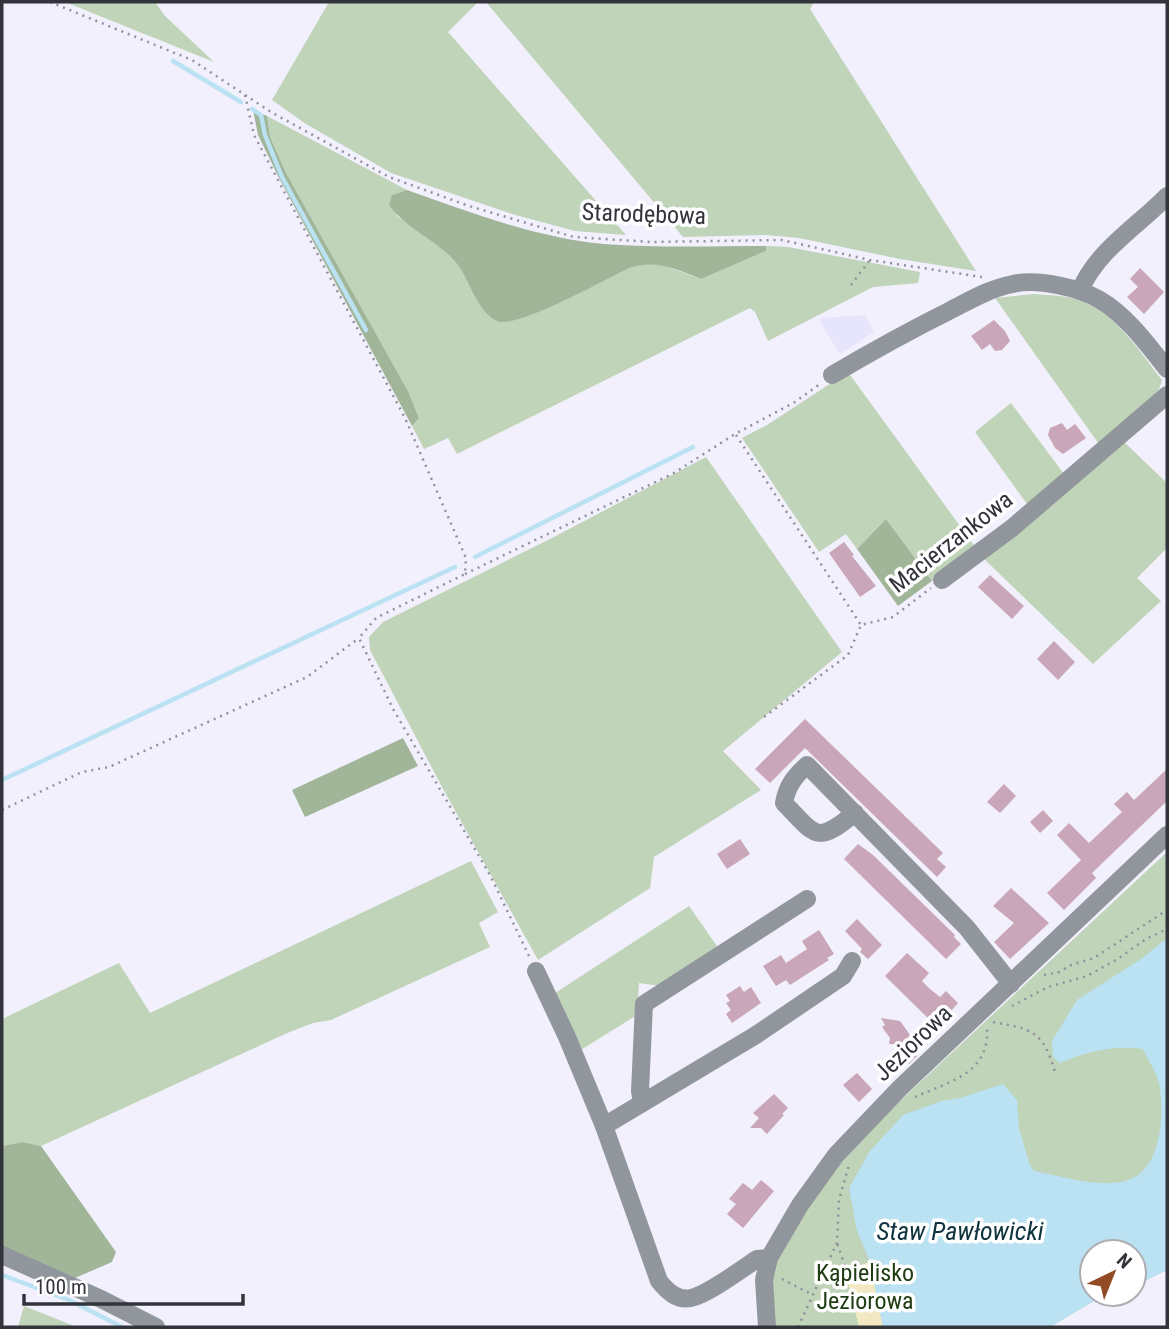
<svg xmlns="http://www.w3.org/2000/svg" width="1169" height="1329" font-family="'Roboto Condensed',sans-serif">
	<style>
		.built { fill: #e7e5fc }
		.green { fill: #bfd4b8 }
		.forest { fill: #a1b699 }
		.sand { fill: #f2e9c3 }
		.water { fill: #bae2f2 }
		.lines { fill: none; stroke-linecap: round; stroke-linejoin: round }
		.stream { stroke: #bae2f2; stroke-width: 4.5 }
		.building { fill: #c9a6b8 }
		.path { stroke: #92919b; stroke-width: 2.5; stroke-dasharray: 2 5; stroke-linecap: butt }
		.minor { stroke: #91969d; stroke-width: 18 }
		.labels { text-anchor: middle; stroke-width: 7; stroke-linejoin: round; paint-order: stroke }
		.street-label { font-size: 24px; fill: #33333b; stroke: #fff }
		.park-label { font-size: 24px; fill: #203d13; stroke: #fff }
		.water-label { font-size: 26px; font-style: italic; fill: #0f333f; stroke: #fff }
	</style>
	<rect width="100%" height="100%" fill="#f2f0fd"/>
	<!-- built -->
	<polygon class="built" points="865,315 874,332 840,354 819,320 821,318"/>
	<!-- green -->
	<g class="green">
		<polygon points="65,2 155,2 165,16 214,62"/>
		<polygon points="329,2 478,2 448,32 626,235 575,231 512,214 391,173 306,124 272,100"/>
		<polygon points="486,2 814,2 810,9 976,271 900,259 799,238 766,235 683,237"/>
		<polygon points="267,116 407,190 392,195 397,216 438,244 458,265 484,308 644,263 660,264 701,279 766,251 766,246 788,247 920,272 918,283 873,287 768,341 755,312 750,308 457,454 448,438 424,449 412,426 419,418 408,391 286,173 270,137"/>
		<path d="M1034,294C1046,295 1059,295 1071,298C1112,307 1138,349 1162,380L1159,390L1101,447L995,298Z"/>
		<polygon points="848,372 976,548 932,581 886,519 857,549 846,534 819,552 742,438 767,425"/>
		<polygon points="1011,403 1067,478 1030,508 975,432"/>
		<polygon points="1124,442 1167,483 1167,548 1137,578 1161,601 1093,664 980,555"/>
		<polygon points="706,457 842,652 723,751 761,790 654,857 650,888 538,960 442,787 370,650 369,637 383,622 552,538"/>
		<path d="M1167,852V1270L1134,1286V1252H1092V1294H1115L1099,1298L1050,1327H773C772,1314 769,1297 771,1284C777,1239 840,1163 870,1129Z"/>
		<polygon points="471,861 498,912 479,923 490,947 331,1020 313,1023 285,1034 41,1146 23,1142 2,1146 2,1019 119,963 150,1013"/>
		<polygon points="689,906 719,949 661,986 639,983 637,1015 576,1053 552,995"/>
		<polygon points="24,1306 77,1327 18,1327"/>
	</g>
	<!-- forest -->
	<g class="forest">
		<polygon points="253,110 267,116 270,137 286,173 408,391 419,418 412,426 278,176 258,135"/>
		<path d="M407,190C470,212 536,238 604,244C658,248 713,246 766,246V251L701,279C676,269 656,259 629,268C608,278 515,330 497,321C477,312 470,280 457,264C438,240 407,230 389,205L392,195Z"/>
		<polygon points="886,519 932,581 898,606 857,549"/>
		<polygon points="403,738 418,766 305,817 292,790"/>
		<polygon points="23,1142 41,1146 116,1252 112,1262 75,1278 2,1248 2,1146"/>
	</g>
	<!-- sand -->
	<polygon class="sand" points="870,1262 883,1327 859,1327 845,1270"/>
	<!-- water -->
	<path class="water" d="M1167,938V1270L1134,1286V1252H1092V1294H1115L1099,1298L1050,1327H883L870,1262L857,1231L849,1188L870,1151L903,1115L941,1101L960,1098L1003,1084L1017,1100L1019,1128L1029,1163L1034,1171C1062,1176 1096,1188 1125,1181C1162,1173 1165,1113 1159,1083C1156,1072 1148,1060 1143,1049C1115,1045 1085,1052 1060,1063L1053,1057L1052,1041L1077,1000L1141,959Z"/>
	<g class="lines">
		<!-- stream -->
		<g class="stream">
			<polyline points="173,61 241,102"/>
			<polyline points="252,109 261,115 265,135 282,177 366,330"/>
			<polyline points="475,557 693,447"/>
			<polyline points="2,780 455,567"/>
			<polyline points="2,1275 69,1300 122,1327"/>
		</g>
	</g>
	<!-- building -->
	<g class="building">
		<polygon points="1140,268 1164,292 1144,314 1127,297 1138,287 1130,279"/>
		<polygon points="994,320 1005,331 1010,341 1002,350 995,351 990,344 982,350 971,336"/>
		<polygon points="1062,423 1067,430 1075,424 1086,438 1063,454 1055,448 1048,435 1050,428"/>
		<polygon points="844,542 854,555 852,556 876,586 860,597 829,553"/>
		<polygon points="990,575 1024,606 1012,619 978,587"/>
		<polygon points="1054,641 1075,662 1058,680 1037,659"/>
		<polygon points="805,719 943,853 937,859 946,867 937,877 805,748 770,783 755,769"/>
		<polygon points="1167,769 1167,801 1092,873 1096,878 1064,910 1047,893 1081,860 1057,835 1069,823 1089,843 1122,812 1114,804 1127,792 1134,800"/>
		<polygon points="1004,784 1016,796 1000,813 987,802"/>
		<polygon points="1043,810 1053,821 1040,833 1030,822"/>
		<polygon points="740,839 750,854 727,869 717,854"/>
		<polygon points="858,844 873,855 955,935 954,937 961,944 946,959 844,859"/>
		<polygon points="1011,888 1049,923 1010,959 994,942 1014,923 993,906"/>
		<polygon points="857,919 882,945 868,959 860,952 862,949 845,931"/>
		<polygon points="819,930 834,954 827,958 829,960 790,985 786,980 776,986 763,966 781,955 786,963 807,949 802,941"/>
		<polygon points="907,953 929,973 922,981 930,989 940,997 946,991 958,1003 937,1027 885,976"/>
		<polygon points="740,986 744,992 751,987 761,1003 732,1023 726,1014 731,1010 726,1003 730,1001 726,995"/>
		<polygon points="881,1018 900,1021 916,1043 910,1047 917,1056 909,1064 895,1044 889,1044 890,1038 882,1027 885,1025"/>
		<polygon points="857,1073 872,1089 859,1102 843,1085"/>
		<polygon points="774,1094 788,1108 782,1114 784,1115 767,1134 761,1128 750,1128 759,1118 753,1113"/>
		<polygon points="761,1180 774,1191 743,1228 727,1214 736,1204 729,1199 743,1183 752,1190"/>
	</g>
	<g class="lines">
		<!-- path -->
		<g class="path">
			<polyline points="50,2 192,60 271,112 389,177 469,206 574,237 651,242 782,240 870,260 982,277"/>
			<polyline points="245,95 254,135 405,418 466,558 465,574 376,618 359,638 393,709 490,875 530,958"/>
			<polyline points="851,285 870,260"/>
			<polyline points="736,435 861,625"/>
			<polyline points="465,574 674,473 735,434 795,402 820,384"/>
			<polyline points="764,717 848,655 861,625 893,617 931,588"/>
			<polyline points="2,810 82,772 109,767 307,677 359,638"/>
			<polyline points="1044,975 1059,972 1071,965 1094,958 1167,910"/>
			<polyline points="1012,1006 1048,987 1087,976 1116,960 1146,939 1167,929"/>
			<path d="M993,1022C1032,1029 1043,1031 1055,1072"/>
			<path d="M915,1097C948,1082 990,1074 987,1028"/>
			<polyline points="825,1270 829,1271 845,1266 837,1243"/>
			<polyline points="782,1279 813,1295"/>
			<polyline points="798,1327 837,1243 839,1200 849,1165"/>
		</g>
		<!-- minor -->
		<g class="minor">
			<path d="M1080,291C1096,251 1138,226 1167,196"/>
			<path d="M832,375C871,352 909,331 949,311C969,301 990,288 1013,284C1037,278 1080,288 1100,300C1127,316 1148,345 1167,369"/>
			<polyline points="942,580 1012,528 1167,395"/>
			<path d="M855,813C816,845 816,836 784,803C787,786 794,777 807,765L967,928L1011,984"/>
			<path d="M536,971L567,1037L604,1126L659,1281C667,1291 677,1301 691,1298C707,1295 742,1269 757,1259L769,1258"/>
			<polyline points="642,1103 640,1091 644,1004 807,899"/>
			<polyline points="604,1126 756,1035 843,976 852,961"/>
			<polyline points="2,1255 101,1299 156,1327"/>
			<polyline points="767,1327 764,1280 769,1258 800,1205 836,1155 900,1088 1167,835"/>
		</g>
	</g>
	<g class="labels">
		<!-- street labels -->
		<g class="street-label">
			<text transform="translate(644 214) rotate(2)" y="8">Starodębowa</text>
			<text transform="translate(951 542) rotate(-38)" y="8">Macierzankowa</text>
			<text transform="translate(913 1043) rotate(-44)" y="8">Jeziorowa</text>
		</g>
		<!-- park labels -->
		<g class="park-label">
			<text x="865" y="1281">Kąpielisko<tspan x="865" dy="28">Jeziorowa</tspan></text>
		</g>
		<!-- water labels -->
		<g class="water-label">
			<text x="960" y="1240">Staw Pawłowicki</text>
		</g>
	</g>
	<!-- border -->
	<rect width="1169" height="1329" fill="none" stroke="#33333b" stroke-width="7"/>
	<!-- north arrow -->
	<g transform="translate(1113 1273) rotate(43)"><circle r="33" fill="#ffffff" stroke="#adadb1" stroke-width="2"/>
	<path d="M0-5L12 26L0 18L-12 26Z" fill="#924b25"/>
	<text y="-10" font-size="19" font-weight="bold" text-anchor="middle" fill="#33333b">N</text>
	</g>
	<!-- scale -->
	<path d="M24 1294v10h219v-10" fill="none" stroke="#33333b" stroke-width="3.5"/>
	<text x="35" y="1294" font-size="21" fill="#33333b" stroke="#ffffff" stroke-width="5" paint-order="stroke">100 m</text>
</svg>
